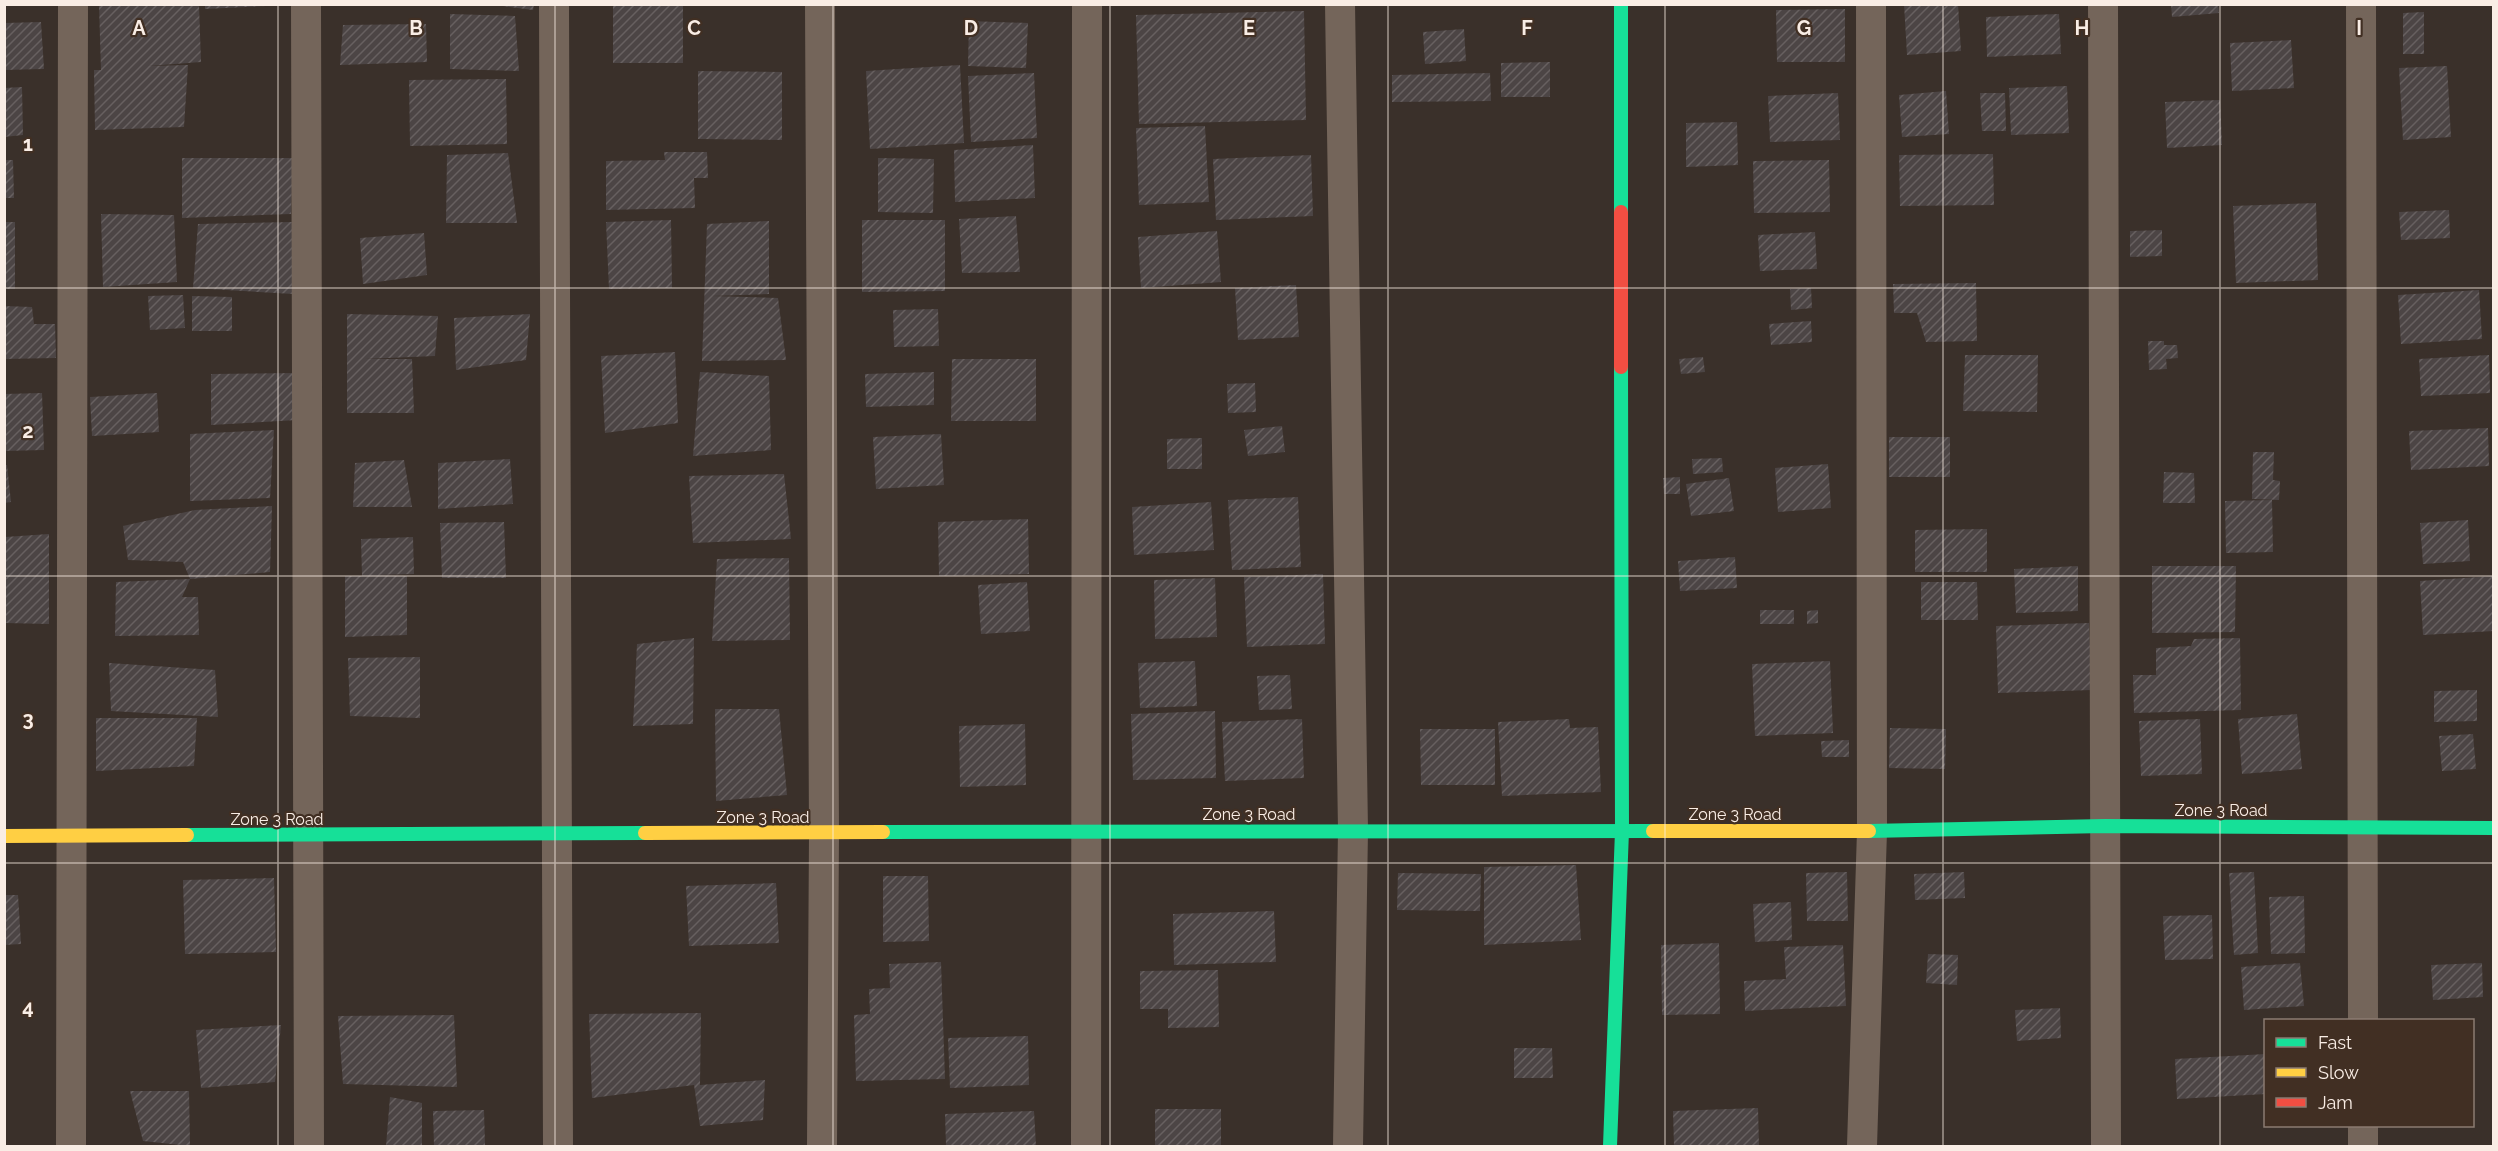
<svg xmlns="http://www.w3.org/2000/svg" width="2498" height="1151" font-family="Raleway,sans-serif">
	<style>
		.building { fill: url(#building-hatch) }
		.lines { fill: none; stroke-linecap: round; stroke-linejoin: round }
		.street { stroke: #74655a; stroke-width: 30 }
		.fast { stroke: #16e098; stroke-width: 14 }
		.slow { stroke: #ffcf43; stroke-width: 14 }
		.jam { stroke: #f24e42; stroke-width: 14 }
		.grid { fill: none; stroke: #f9ede5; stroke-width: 1.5; stroke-opacity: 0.55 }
		.labels { text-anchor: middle; stroke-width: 4.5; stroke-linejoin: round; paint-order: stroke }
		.street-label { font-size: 16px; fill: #f9ede5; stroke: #412f23 }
		.grid-label { font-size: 20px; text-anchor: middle; font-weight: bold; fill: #f9ede5; stroke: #412f23; stroke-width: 4.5; stroke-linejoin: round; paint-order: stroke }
	</style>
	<defs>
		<pattern id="building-hatch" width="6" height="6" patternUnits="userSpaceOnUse" patternTransform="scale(1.5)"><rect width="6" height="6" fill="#4c4545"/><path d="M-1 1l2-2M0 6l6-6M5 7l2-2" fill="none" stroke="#676060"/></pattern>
	</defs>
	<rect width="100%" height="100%" fill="#3a302a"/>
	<!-- building -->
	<g class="building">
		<polygon points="205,4 266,4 266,6 205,9"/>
		<polygon points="503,4 534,4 533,10 503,6"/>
		<rect x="613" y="4" width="70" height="59"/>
		<polygon points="1904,4 1958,4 1961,51 1907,55"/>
		<polygon points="2171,4 2218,4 2219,13 2172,17"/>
		<polygon points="199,5 201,62 148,66 188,65 184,127 95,130 94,70 101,70 99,6"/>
		<polygon points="1845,9 1845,62 1777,62 1776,10"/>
		<polygon points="1304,11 1306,120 1139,124 1136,15"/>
		<polygon points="2424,12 2424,54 2403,54 2403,13"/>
		<polygon points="450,14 515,16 519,71 450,69"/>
		<polygon points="2059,14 2061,54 1987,57 1986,17"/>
		<polygon points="969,21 1028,23 1026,68 968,66"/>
		<polygon points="41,22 44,69 4,70 4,23"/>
		<polygon points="426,24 427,62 340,65 343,25"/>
		<polygon points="1464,29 1466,61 1425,64 1423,32"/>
		<polygon points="2291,40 2294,88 2232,91 2230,43"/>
		<polygon points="1550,62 1550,97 1501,97 1501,63"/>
		<polygon points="960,65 964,143 870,149 866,71"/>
		<polygon points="2447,66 2451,137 2403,140 2399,68"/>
		<polygon points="698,71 782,72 782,140 698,139"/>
		<polygon points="1034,73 1037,138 971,142 968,76"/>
		<polygon points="1490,73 1491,101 1392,102 1392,75"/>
		<polygon points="506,79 507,144 410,146 409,80"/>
		<polygon points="2067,86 2069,133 2011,135 2009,88"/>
		<polygon points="22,87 23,135 4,137 4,88"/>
		<polygon points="1946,91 1949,134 1902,137 1899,95"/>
		<polygon points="1838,93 1840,140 1770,142 1768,96"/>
		<polygon points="1980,93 2005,93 2006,131 1982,131"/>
		<polygon points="2220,100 2222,145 2167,148 2165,102"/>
		<polygon points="1737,122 1738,165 1686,167 1686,123"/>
		<polygon points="1205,126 1209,202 1139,205 1136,128"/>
		<polygon points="1033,145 1035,198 955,202 954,150"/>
		<polygon points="664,152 707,152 708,178 694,178 695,208 606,210 606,161 665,160"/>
		<polygon points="508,153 517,223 446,223 447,155"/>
		<polygon points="1993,154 1994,205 1900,206 1899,155"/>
		<polygon points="1311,155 1313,216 1216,220 1213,159"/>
		<polygon points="182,158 293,158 291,214 182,218"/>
		<polygon points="878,158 934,159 933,213 878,212"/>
		<polygon points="4,160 13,160 14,198 4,198"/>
		<polygon points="1829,160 1830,212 1754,213 1753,161"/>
		<polygon points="2316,203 2318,280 2236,283 2233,206"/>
		<polygon points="2449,210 2450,238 2401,240 2399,212"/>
		<polygon points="101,214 174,215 177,282 103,287"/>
		<polygon points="1016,216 1020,272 962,273 959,219"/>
		<polygon points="671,220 672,288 609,289 606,222"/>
		<polygon points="862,220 945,220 945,291 862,292"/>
		<polygon points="769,221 769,294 711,296 778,298 786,360 702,361 707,224"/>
		<rect x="4" y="222" width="11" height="67"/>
		<polygon points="292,222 293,294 193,288 198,224"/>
		<polygon points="2162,230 2162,256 2130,257 2130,231"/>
		<polygon points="1217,231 1221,282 1141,288 1138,237"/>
		<polygon points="1815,232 1817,269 1760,271 1758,235"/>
		<polygon points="424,233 427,275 363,284 360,238"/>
		<polygon points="1976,283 1977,341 1926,342 1917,313 1894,313 1893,284"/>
		<polygon points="1296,285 1299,337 1238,340 1235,288"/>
		<polygon points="1811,288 1812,308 1791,310 1790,289"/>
		<polygon points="2479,290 2482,339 2401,344 2398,295"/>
		<polygon points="183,295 185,328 150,330 148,296"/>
		<polygon points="192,296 232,297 232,331 192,331"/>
		<polygon points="4,306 32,307 34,324 55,324 56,358 4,359"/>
		<polygon points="938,309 939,346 894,347 893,310"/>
		<polygon points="347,314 438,316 435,356 365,359 412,359 414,413 347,413"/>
		<polygon points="530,314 526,360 456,370 454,318"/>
		<polygon points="1811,321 1812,342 1771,345 1769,324"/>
		<polygon points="2148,341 2164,341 2164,345 2177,345 2178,358 2166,359 2167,369 2149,370"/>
		<polygon points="675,352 678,423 605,433 601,356"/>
		<polygon points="1965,355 2038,355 2037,412 1963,411"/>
		<polygon points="2489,355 2490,393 2421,396 2419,359"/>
		<polygon points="1703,357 1705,372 1681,374 1679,359"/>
		<polygon points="952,359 1036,359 1036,421 951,421"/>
		<polygon points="700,372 769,376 771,450 693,456"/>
		<polygon points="934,372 934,405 866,407 865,374"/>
		<polygon points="297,373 297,420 211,425 211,374"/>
		<polygon points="1255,383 1256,412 1228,413 1227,384"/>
		<polygon points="42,393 44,450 4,451 4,394"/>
		<polygon points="157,393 159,432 92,436 90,397"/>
		<polygon points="1282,426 1285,452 1248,456 1244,430"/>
		<polygon points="2488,428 2489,466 2411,470 2409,431"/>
		<polygon points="274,430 270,498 190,501 190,434"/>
		<polygon points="941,434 944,485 876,489 873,437"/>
		<rect x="1889" y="437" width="61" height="40"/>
		<polygon points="1202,438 1202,469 1167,469 1167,439"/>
		<polygon points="2253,452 2274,452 2273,480 2280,481 2279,500 2252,499"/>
		<polygon points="1722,458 1723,472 1693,474 1692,459"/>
		<polygon points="510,459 513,504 438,509 438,463"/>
		<polygon points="404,460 412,507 353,507 355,463"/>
		<polygon points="1828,464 1831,508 1778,512 1775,468"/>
		<polygon points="4,465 7,465 11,502 4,503"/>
		<polygon points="2164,472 2194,473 2195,503 2163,503"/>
		<polygon points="784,474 791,539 693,543 689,476"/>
		<polygon points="1680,477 1680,494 1664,494 1663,478"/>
		<polygon points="1729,478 1734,511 1691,516 1686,484"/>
		<polygon points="1298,497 1301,567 1232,570 1228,500"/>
		<polygon points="2272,500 2273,552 2226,553 2225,501"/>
		<polygon points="1211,502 1214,550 1134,555 1132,507"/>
		<polygon points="272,506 270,572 190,579 182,597 198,597 199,635 115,636 116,582 190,579 183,562 128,560 123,526 195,510"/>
		<polygon points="1028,519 1029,574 939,576 938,522"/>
		<polygon points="2468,520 2470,561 2423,564 2420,523"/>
		<polygon points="504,522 506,578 442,578 440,523"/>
		<polygon points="1987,529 1987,572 1915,572 1915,530"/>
		<polygon points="49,534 49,624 5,623 5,537"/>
		<polygon points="413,537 414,574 376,575 407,576 407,635 345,637 345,576 362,576 361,539"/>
		<polygon points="1735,557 1737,588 1680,591 1678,561"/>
		<polygon points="789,558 790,640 712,641 717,559"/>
		<polygon points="2078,566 2078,611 2016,613 2014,569"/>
		<polygon points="2152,566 2236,566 2235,632 2152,633"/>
		<polygon points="1323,574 1325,644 1247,647 1244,577"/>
		<polygon points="2494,576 2494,631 2423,635 2420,581"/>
		<polygon points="1215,578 1217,637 1155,639 1154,580"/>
		<polygon points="1027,582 1030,631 981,634 978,585"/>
		<polygon points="1921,582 1977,582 1978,620 1921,620"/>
		<rect x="1760" y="610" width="34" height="14"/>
		<polygon points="1818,610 1818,623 1807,624 1807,611"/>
		<polygon points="2089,623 2092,690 1998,693 1996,626"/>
		<polygon points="694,638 693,724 633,726 637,644"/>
		<polygon points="2240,638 2241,710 2134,713 2133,675 2156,675 2156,648 2191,646 2194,639"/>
		<polygon points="420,657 420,718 350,716 348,658"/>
		<polygon points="1195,661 1197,706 1140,708 1138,663"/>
		<polygon points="1830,661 1833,733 1755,736 1752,664"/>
		<polygon points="109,663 215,670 218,717 111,711"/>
		<polygon points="1290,675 1292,709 1259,710 1257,676"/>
		<polygon points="2477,690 2477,721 2434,722 2434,691"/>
		<polygon points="715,709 779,709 787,795 716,801"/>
		<polygon points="1215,711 1216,778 1133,780 1131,714"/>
		<polygon points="2297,714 2302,769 2242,774 2238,719"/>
		<polygon points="96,718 197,718 194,766 96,771"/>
		<polygon points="1302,719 1304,778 1225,781 1222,722"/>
		<polygon points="1569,719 1570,728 1598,727 1601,792 1502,796 1498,722"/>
		<polygon points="2200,719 2202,774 2141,776 2139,721"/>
		<polygon points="1025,724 1026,785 960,787 959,726"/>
		<polygon points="1890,728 1946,729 1945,769 1889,768"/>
		<polygon points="1420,729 1495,729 1495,785 1421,785"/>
		<polygon points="2473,734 2476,769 2442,771 2439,736"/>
		<polygon points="1849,740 1849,757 1822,757 1821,741"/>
		<polygon points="1576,865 1581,940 1484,945 1484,867"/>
		<polygon points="1847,872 1848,921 1807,921 1806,873"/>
		<polygon points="1964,872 1965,898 1915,900 1914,874"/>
		<polygon points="2254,872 2258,953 2234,955 2229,873"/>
		<polygon points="1398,873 1481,874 1480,911 1397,910"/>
		<polygon points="883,876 928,876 929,941 883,942"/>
		<polygon points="274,878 276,952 185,954 183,880"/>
		<polygon points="776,883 779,943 689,946 686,886"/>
		<polygon points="4,895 18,895 21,944 4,945"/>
		<polygon points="2304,896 2305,953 2271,954 2269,897"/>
		<polygon points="1791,902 1792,940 1755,942 1753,904"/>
		<polygon points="1274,911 1276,962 1174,965 1173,914"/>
		<polygon points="2212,915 2213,959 2165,960 2163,916"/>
		<polygon points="1719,943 1720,1014 1662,1015 1661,945"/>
		<polygon points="1843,945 1846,1006 1745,1011 1744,981 1786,979 1784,947"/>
		<polygon points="1928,954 1958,955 1957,985 1926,983"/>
		<polygon points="941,962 945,1079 856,1081 854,1015 870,1014 869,989 890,988 889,964"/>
		<polygon points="2300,963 2304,1006 2244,1010 2241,967"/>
		<polygon points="2482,963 2483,997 2433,1000 2431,965"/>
		<polygon points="1218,970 1219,1027 1168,1028 1168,1009 1140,1009 1140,971"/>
		<polygon points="2060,1008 2061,1038 2017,1041 2015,1010"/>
		<polygon points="701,1013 700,1085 765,1080 763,1120 700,1126 694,1085 592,1098 589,1014"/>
		<polygon points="454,1015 457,1087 343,1084 338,1016"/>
		<polygon points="281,1025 275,1082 201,1088 196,1030"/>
		<polygon points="1028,1036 1029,1085 950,1088 948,1038"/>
		<polygon points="1514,1048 1552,1048 1553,1078 1514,1078"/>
		<polygon points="2266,1054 2266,1094 2177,1099 2175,1059"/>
		<polygon points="130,1091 189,1091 190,1146 143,1141"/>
		<polygon points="390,1097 422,1103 422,1146 386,1146"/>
		<polygon points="1758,1108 1759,1146 1674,1146 1673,1111"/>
		<rect x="1155" y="1109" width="66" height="37"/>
		<polygon points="484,1110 485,1146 434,1146 433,1111"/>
		<polygon points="1034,1111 1036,1146 946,1146 945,1114"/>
	</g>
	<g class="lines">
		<!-- street -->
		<g class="street">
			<polyline points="306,4 309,1146"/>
			<polyline points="554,4 558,1146"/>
			<polyline points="820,4 824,834 822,1146"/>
			<polyline points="1340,4 1353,830 1348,1146"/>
			<polyline points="2103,4 2106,1146"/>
			<polyline points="2361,4 2363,1020"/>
			<polyline points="71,1146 73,4"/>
			<polyline points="1086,1146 1087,4"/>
			<polyline points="1862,1146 1872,831 1871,4"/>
			<polyline points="2363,1146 2363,1126"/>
		</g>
		<!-- fast -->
		<g class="fast">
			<polyline points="1621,4 1621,212"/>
			<polyline points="1869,831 2105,826 2494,828"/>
			<polyline points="883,832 1653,831"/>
			<polyline points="187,835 645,833"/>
			<polyline points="1610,1146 1622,831 1621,367"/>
		</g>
		<!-- slow -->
		<g class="slow">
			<polyline points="1653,831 1869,831"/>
			<polyline points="645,833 883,832"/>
			<polyline points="4,836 187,835"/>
		</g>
		<!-- jam -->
		<polyline class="jam" points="1621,212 1621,367"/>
	</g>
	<!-- grid -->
	<path class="grid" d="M278,4V1146M555,4V1146M833,4V1146M1110,4V1146M1388,4V1146M1665,4V1146M1943,4V1146M2220,4V1146M4,288H2494M4,576H2494M4,863H2494"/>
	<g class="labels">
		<!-- street labels -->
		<g class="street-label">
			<text x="2221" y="816">Zone 3 Road</text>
			<text x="1249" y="820">Zone 3 Road</text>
			<text x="1735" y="820">Zone 3 Road</text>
			<text x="763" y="823">Zone 3 Road</text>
			<text x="277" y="825">Zone 3 Road</text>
		</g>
	</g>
	<g class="grid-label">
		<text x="139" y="35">A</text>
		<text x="416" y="35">B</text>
		<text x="694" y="35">C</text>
		<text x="971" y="35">D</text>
		<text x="1249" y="35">E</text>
		<text x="1527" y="35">F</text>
		<text x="1804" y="35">G</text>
		<text x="2082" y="35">H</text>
		<text x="2359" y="35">I</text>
		<text x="28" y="151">1</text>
		<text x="28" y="438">2</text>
		<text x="28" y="726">3</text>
		<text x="28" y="1014">4</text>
	</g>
	<!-- border -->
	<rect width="2498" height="1151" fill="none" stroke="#f9ede5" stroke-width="12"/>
	<!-- legend -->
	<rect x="2264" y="1019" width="210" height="108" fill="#412f23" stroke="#8b7b71" stroke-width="1.5"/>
	<rect x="2276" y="1038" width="30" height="9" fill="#16e098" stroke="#8b7b71" stroke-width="1.5"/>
	<text x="2318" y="1049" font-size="18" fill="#f9ede5">Fast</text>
	<rect x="2276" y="1068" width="30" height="9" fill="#ffcf43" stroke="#8b7b71" stroke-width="1.5"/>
	<text x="2318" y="1079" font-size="18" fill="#f9ede5">Slow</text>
	<rect x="2276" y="1098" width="30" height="9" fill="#f24e42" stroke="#8b7b71" stroke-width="1.5"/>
	<text x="2318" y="1109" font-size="18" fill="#f9ede5">Jam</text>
</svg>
